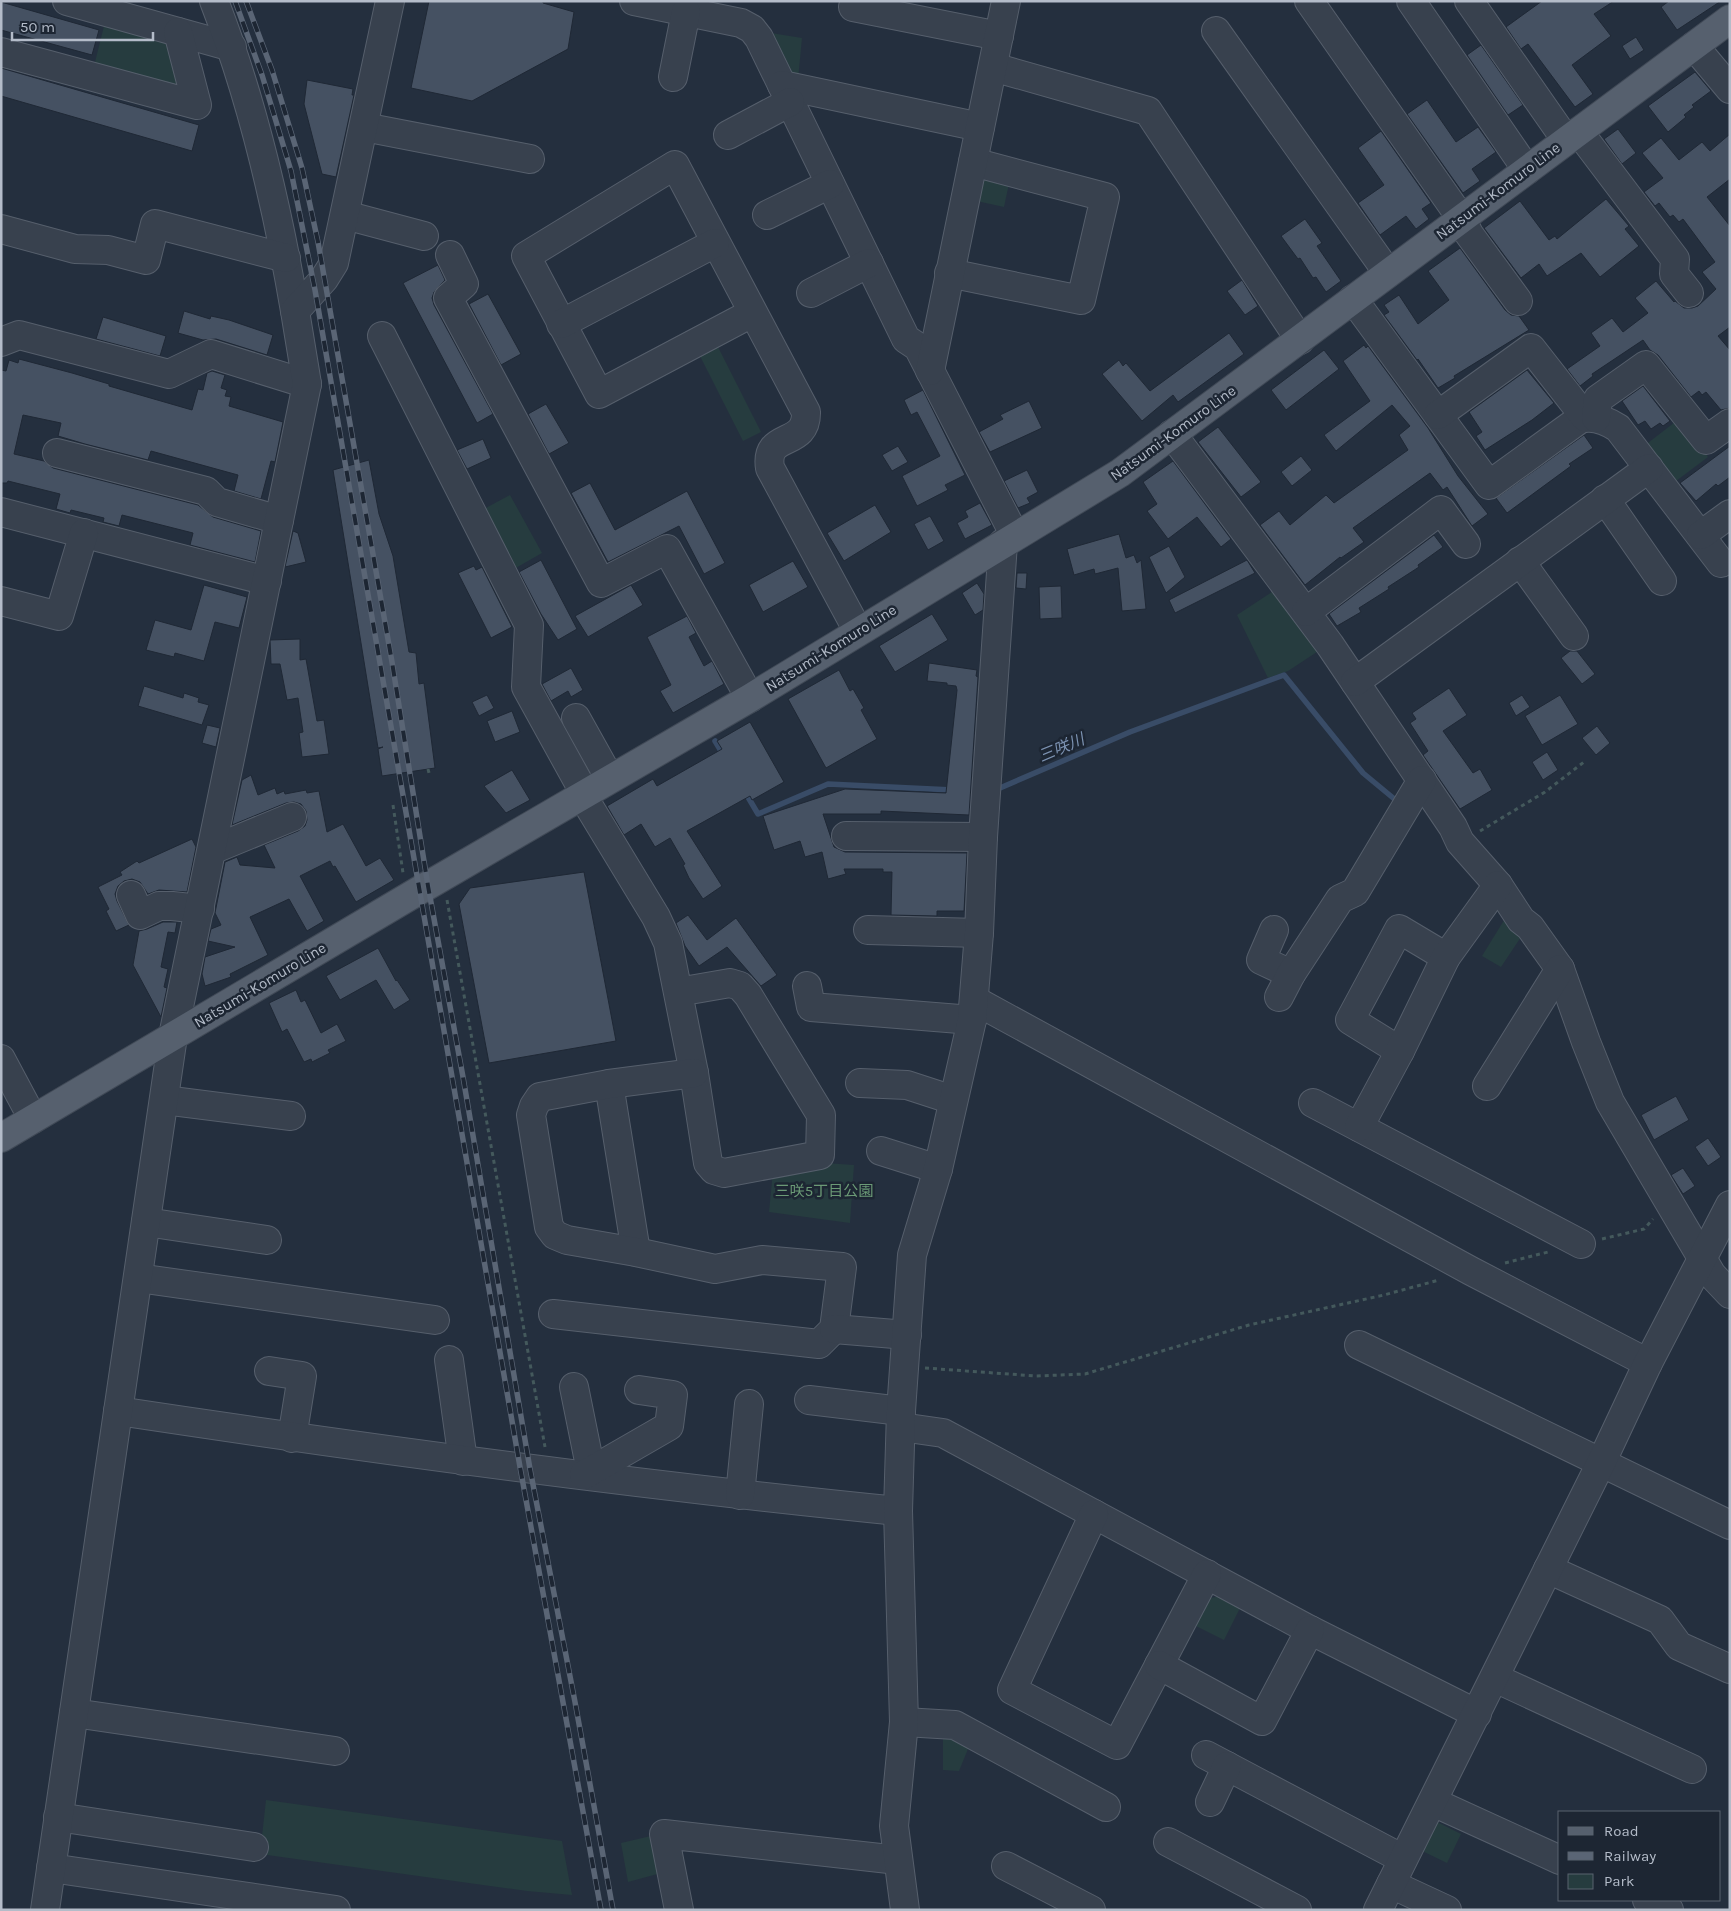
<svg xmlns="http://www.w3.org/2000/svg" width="1731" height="1911" font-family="Karla,'Noto Sans JP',sans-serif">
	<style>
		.green { fill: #263c3f }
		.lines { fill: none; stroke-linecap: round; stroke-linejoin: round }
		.stream { stroke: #394c67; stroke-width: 5.5 }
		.building { fill: #455162; stroke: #1f2835 }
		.minor-casing { stroke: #565f6c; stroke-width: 30 }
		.major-casing { stroke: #414a57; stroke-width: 30 }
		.path { stroke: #44595c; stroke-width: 3; stroke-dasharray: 4 4; stroke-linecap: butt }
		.minor { stroke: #38414e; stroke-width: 28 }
		.major { stroke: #56606e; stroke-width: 28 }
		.rail-casing { stroke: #5a6575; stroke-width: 5.5 }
		.rail { stroke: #1d2633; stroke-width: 4; stroke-dasharray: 11; stroke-linecap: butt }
		.labels { text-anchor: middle; stroke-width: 5; stroke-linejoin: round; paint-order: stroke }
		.street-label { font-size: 15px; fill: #b4bcc9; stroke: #1d2633 }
		.park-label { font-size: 15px; fill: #6b9a76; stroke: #1d2633 }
		.water-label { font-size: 16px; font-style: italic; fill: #7c92b1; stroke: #1d2633 }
	</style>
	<rect width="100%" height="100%" fill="#242f3e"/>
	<!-- green -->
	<g class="green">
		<polygon points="105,22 169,39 184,95 93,70"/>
		<polygon points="765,32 802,38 798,80 788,79"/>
		<polygon points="977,178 1010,179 1004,207 972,200"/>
		<polygon points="718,347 761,432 743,441 700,356"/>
		<polygon points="1679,419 1708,457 1672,484 1644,446"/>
		<polygon points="510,495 542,553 514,569 482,510"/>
		<polygon points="1278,588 1323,648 1288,671 1268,678 1237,615"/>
		<polygon points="1506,917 1521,937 1501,967 1482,956"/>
		<polygon points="825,1163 854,1165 850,1223 769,1212 773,1171"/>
		<polygon points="1226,1595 1242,1604 1224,1640 1192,1624 1205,1599"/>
		<polygon points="943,1734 970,1744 959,1771 943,1770"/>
		<polygon points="266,1800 562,1841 572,1895 527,1891 260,1854"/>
		<polygon points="1431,1819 1461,1834 1447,1863 1416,1848"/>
		<polygon points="655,1835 661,1873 628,1882 621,1843"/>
	</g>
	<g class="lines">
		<!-- stream -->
		<g class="stream">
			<polyline points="715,741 724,756"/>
			<polyline points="994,789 1000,788 1130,732 1284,675 1363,773 1398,802"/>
			<polyline points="745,792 758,814 828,784 953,790"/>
		</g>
	</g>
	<!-- building -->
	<g class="building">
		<polygon points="429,1 543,1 543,3 574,12 568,49 472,101 411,88"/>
		<polygon points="1542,1 1614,1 1594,14 1611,36 1572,65 1593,94 1575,107 1528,44 1521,49 1506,27"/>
		<polygon points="1669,1 1721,1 1677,30 1661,7"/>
		<polygon points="1,2 99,30 92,55 1,30"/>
		<polygon points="1636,37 1644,50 1630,59 1622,46"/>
		<polygon points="1481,45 1523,105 1508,115 1467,55"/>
		<polygon points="1,68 199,125 192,151 1,96"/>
		<polygon points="1695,72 1711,91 1692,105 1694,107 1684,115 1686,117 1668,132 1648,106"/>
		<polygon points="307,80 353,89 352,95 354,95 336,177 322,174 304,104"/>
		<polygon points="1427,100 1456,142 1478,127 1496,152 1472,169 1480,181 1463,193 1407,114"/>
		<polygon points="1618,129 1636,153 1622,164 1604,139"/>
		<polygon points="1381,131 1431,203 1422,209 1429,219 1416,229 1406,216 1380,235 1358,203 1384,185 1358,148"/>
		<polygon points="1730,134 1730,179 1707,197 1730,226 1730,327 1718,336 1730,350 1730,408 1721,410 1706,392 1702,395 1699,391 1691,397 1658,355 1650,350 1643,340 1592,374 1593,376 1580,386 1567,369 1600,346 1591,333 1612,318 1623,332 1648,313 1635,298 1656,281 1674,302 1675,301 1684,308 1692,308 1698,306 1716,289 1702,272 1715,262 1683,219 1679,222 1673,215 1670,217 1659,203 1655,206 1644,192 1663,178 1642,153 1661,138 1679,160 1702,142 1710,151"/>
		<polygon points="1606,199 1629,226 1625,229 1639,246 1600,277 1581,253 1547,276 1539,264 1521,278 1484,228 1520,201 1549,240 1555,236 1557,239"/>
		<polygon points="1305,219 1322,243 1317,246 1341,281 1326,292 1316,277 1313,278 1300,258 1298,259 1281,236"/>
		<polygon points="1460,248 1505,310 1511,315 1519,316 1529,330 1454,376 1455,378 1438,388 1418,359 1417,360 1384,315 1389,312 1384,305 1399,295 1418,324 1449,300 1428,271"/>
		<polygon points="438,265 445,280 434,292 432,298 434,305 493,414 477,423 403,283"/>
		<polygon points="1242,280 1258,306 1245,315 1227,291"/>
		<polygon points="488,294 521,354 501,365 469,304"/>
		<polygon points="184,311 210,319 211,316 229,320 273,335 267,355 216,339 203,340 178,333"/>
		<polygon points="103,317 166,336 160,356 96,339"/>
		<polygon points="1229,333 1244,354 1178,402 1173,395 1142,421 1102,374 1119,360 1123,366 1126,363 1150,391"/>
		<polygon points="1364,345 1366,348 1368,346 1428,428 1458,476 1488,514 1472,526 1447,487 1443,490 1430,473 1353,528 1364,542 1341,558 1340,557 1305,585 1260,525 1279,511 1290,525 1326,495 1334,503 1408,450 1399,435 1410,426 1392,405 1336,451 1324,435 1370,401 1343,361"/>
		<polygon points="1324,350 1339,369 1286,410 1271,390"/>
		<polygon points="19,359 72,373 109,384 109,386 192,410 198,389 203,390 207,373 212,371 225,375 221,388 227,390 225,396 231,397 229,406 283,422 275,462 271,461 261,499 234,491 238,475 151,451 148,460 85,444 58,436 61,423 23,415 14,454 44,461 53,468 198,505 213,517 261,531 255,562 190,545 193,533 122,515 119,526 103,522 104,518 71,510 70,513 56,509 60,494 8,481 7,483 1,483 1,370 6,371 9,360 18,363"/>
		<polygon points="1527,370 1554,403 1532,420 1485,450 1476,436 1482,432 1469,412"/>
		<polygon points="1643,386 1670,421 1663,426 1660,423 1651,429 1645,421 1638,425 1622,401"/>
		<polygon points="923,390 965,475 945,485 948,490 917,506 902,476 940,456 917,412 911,415 904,400"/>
		<polygon points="1029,401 1042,428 990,452 979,432 1003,419 1000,415"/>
		<polygon points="546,404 569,443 549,454 528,414"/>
		<polygon points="1218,427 1261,482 1241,497 1198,442"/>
		<polygon points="1584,435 1593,448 1569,464 1571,466 1507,513 1496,498"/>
		<polygon points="483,439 491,458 467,469 457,450"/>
		<polygon points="898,446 908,462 892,471 882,455"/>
		<polygon points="1730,446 1730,477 1718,486 1716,484 1696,501 1680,483"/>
		<polygon points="1301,456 1312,470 1292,486 1281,472"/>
		<polygon points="369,460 379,514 393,556 409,652 416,653 419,684 424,683 435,768 382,776 378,749 383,747 378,748 333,470"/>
		<polygon points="1173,461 1231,539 1221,547 1197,517 1168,539 1147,511 1157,504 1143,482"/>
		<polygon points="1027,470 1038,492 1027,498 1030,503 1018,508 1004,481"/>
		<polygon points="590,483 615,530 687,491 725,563 704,574 679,526 608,562 571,493"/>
		<polygon points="980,503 992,525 965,539 957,523 968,517 965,511"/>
		<polygon points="875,505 891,532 844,561 827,533"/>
		<polygon points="930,516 944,541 928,550 914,524"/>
		<polygon points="293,531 298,533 306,562 285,567"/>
		<polygon points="1119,534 1126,558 1134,555 1137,563 1141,560 1146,609 1122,611 1118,568 1095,574 1094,569 1074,575 1067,549"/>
		<polygon points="1434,535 1443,547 1418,565 1419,567 1388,587 1389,589 1359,608 1361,612 1337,626 1329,614"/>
		<polygon points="1169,546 1185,577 1166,593 1149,557"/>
		<polygon points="541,560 577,629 558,640 541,614 519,572"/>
		<polygon points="1247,560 1255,573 1175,613 1169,600"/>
		<polygon points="793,561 808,587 763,612 749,585"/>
		<polygon points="474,566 476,570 482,567 512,627 491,638 458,573"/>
		<polygon points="1017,573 1027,573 1026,589 1016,588"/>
		<polygon points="977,583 984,594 983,610 975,615 962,593"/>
		<polygon points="204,585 247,597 239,628 215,622 204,661 175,653 174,657 146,650 155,620 191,630"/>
		<polygon points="631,585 643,605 588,637 575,616"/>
		<polygon points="1061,586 1062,618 1040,619 1039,587"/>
		<polygon points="932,614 948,640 895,672 879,646"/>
		<polygon points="687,616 696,633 689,637 704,666 712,661 724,684 673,713 660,691 671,685 647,637"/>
		<polygon points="300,639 300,660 306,659 317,721 324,720 329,754 302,757 299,733 303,732 298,698 287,700 280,664 271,664 270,640"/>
		<polygon points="1570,651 1577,651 1595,674 1582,684 1561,658"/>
		<polygon points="929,663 977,670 976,676 978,677 969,815 881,811 881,814 823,814 834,847 845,852 967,853 964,911 937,911 937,916 891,915 892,872 883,872 883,869 844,869 846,874 828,879 822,852 805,857 800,841 774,850 763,816 845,789 946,793 957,690 956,686 947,685 947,683 927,681"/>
		<polygon points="571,668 583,690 571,697 568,691 551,701 542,684"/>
		<polygon points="839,670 850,691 853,689 864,708 861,710 877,739 826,768 788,699"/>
		<polygon points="144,686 183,698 184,693 199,698 198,702 209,705 202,725 138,706"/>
		<polygon points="1449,688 1467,715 1443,731 1473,773 1480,769 1492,790 1460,809 1423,755 1428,751 1410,723 1416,719 1412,713"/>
		<polygon points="487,695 494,708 479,716 472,702"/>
		<polygon points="1522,695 1530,707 1516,716 1509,703"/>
		<polygon points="1560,695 1578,724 1542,745 1525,716"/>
		<polygon points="512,711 520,732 495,742 487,721"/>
		<polygon points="750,722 784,782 752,800 750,796 687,831 722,886 703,899 689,878 683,865 685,864 670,838 655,847 641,824 624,835 607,806 653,779 657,786 722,749 717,741"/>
		<polygon points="207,725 220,728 216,747 202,743"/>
		<polygon points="1597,726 1610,743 1596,755 1582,738"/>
		<polygon points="1547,752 1558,770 1543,780 1532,762"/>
		<polygon points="512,770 530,800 506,813 484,786"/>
		<polygon points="251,775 258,795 275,788 277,794 284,791 285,794 306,790 307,793 319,791 327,832 343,824 366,866 380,858 394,880 356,902 335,866 333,867 330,861 300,876 324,921 307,931 289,899 250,917 268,955 230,974 231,977 205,986 202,974 205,957 235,947 208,941 211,929 221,925 215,913 225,862 237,857 240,865 275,868 264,845 298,831 305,826 307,820 306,811 301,804 294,802 286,803 232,825 242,780"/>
		<polygon points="192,839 196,847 187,892 159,890 148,894 140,882 132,879 124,881 118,886 115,894 117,901 129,925 116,931 106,911 109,909 98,887 122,875 120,872 137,861 139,863"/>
		<polygon points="584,872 616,1041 489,1063 459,904 470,888"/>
		<polygon points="688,915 707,940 736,918 777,975 761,986 727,947 699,966 685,946 676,923"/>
		<polygon points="163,922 177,922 175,933 168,932 161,967 168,969 164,987 167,988 161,1017 133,965 139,931 147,929"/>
		<polygon points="378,948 396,981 397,980 410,1000 394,1010 376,980 340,1000 326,976"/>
		<polygon points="296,990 301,1002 305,1000 321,1033 337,1024 346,1041 328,1050 330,1053 312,1062 311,1059 304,1062 287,1029 282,1032 269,1003"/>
		<polygon points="1676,1096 1689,1120 1654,1140 1641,1115"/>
		<polygon points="1708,1138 1721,1157 1708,1166 1695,1147"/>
		<polygon points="1683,1168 1695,1186 1683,1194 1671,1175"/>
	</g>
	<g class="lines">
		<!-- minor casing -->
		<g class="minor-casing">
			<g id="minor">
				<polyline points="67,1 232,47"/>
				<path d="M214,1C253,101 277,205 295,311"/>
				<polyline points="634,1 741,23 752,29 759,38 906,339 918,347 1015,536"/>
				<polyline points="1309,1 1461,218 1469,234 1518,301"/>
				<polyline points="1411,1 1527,170"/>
				<polyline points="1469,1 1566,140"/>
				<polyline points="853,7 999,36"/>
				<polyline points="1216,31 1388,273"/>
				<polyline points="1694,46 1730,89"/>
				<polyline points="1,52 197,105 178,32"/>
				<polyline points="993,67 1148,111 1300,340"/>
				<polyline points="673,77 686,12"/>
				<polyline points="782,85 980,127"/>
				<polyline points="364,127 530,159"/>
				<polyline points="1579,132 1675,259 1674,274 1689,293"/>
				<polyline points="728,135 790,102"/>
				<polyline points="345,215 424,236"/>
				<polyline points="767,215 830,184"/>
				<polyline points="1,229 75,249 108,250 146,260 155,224 286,258"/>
				<polyline points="450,255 464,284 448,298 601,583 667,549 750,698"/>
				<polyline points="949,273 1081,300 1105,197 973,162"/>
				<polyline points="811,293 869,263"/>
				<path d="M1353,299L1489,485L1580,419C1594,415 1607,421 1618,428L1721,563"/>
				<path d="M752,313L599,394L526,256L675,165L806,412C807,449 764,430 770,468L858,631"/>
				<polyline points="561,324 715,243"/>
				<polyline points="382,336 529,625 526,687 585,794"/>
				<polyline points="1,342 19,335 169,374 211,354 307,384"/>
				<polyline points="930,371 1006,1"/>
				<polyline points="1438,415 1531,348 1585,417"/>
				<polyline points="1596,418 1598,399 1646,365 1706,440 1730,423"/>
				<polyline points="1172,434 1330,645 1453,827 1460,842 1498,885 1521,920 1530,927 1560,969 1586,1042 1610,1102 1712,1275 1730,1294"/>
				<polyline points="57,453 206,491 217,502 279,520"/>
				<polyline points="1605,499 1662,581"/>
				<polyline points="1,512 267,581"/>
				<polyline points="1701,535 1730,514"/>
				<polyline points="1520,561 1574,636"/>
				<polyline points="1,601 59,616 84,533"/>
				<polyline points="1306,612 1441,510 1466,544"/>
				<polyline points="1355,682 1649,468"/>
				<polyline points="576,718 610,779"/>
				<polyline points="582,795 656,917 668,943 694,1073 708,1163 714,1170 724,1173 820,1155 821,1115 748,995 740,986 730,983 678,992"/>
				<polyline points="846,836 983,837"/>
				<polyline points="212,850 292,817"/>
				<polyline points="131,895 140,915 159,906 172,906 200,909"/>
				<polyline points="868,930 979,933"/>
				<polyline points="1274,930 1261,960 1291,974"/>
				<polyline points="807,986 811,1007 972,1020"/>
				<polyline points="1279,997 1291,974 1340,899 1355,892 1422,780"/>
				<polyline points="974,1000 1471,1271 1648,1363"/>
				<polyline points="1400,1051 1350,1020 1399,929 1446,957"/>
				<polyline points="1,1059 33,1119"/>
				<polyline points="860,1083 907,1085 953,1100"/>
				<polyline points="609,1084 636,1252"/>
				<polyline points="1487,1086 1560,969"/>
				<polyline points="164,1100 291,1116"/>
				<polyline points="1313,1103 1581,1244"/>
				<polyline points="1359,1127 1400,1051 1446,957 1498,885"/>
				<polyline points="881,1151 938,1169"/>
				<polyline points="146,1222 267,1240"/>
				<polyline points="138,1278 435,1320"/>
				<polyline points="553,1314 819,1344 834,1329 842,1267 762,1260 715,1269 636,1252 567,1240 555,1235 549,1227 531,1115 534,1106 540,1097 609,1084 694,1073"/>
				<polyline points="834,1329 907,1335"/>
				<polyline points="1359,1345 1730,1525"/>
				<polyline points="449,1360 463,1461"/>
				<polyline points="269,1371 302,1376 292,1438"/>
				<polyline points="574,1387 591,1471"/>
				<polyline points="809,1400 901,1411"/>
				<path d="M118,1411C377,1450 637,1485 898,1511"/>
				<polyline points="901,1427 943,1433 1310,1630 1477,1714"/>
				<polyline points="584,1475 669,1426 673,1395 639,1390"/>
				<polyline points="740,1495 749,1404"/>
				<polyline points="1094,1514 1012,1690 1117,1745 1207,1574"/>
				<polyline points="1548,1569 1660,1620 1679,1646 1730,1669"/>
				<polyline points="1159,1665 1262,1721 1310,1630"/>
				<polyline points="1495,1678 1692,1769"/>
				<polyline points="74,1713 335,1751"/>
				<polyline points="904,1722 955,1725 1106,1807"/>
				<polyline points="1206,1755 1403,1859"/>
				<polyline points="1210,1802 1227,1766"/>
				<polyline points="1433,1802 1560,1860"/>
				<polyline points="58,1817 254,1847"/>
				<polyline points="1168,1842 1297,1910"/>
				<polyline points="1006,1866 1091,1910"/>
				<polyline points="51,1868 336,1910"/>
				<polyline points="1391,1884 1447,1910"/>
				<polyline points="1647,1900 1669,1910"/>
				<polyline points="45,1910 173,1036 307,384 295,311 324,279 334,263 390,1"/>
				<polyline points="679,1910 664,1834 898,1860"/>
				<polyline points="905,1910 894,1826 904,1722 898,1511 901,1411 912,1255 938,1169 972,1020 979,933 983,837 1003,543"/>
				<polyline points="1378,1910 1601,1463 1648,1363 1730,1205"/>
			</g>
		</g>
		<!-- major casing -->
		<g class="major-casing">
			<polyline id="major" points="1,1138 420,890 750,698 1120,473 1730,19"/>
		</g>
		<!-- path -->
		<g class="path">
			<polyline points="428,769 429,773"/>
			<polyline points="393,805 403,873"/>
			<polyline points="1480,831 1545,792 1584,762"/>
			<polyline points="447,900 545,1447"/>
			<polyline points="1602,1239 1644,1229 1653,1219"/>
			<polyline points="1505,1263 1548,1252"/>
			<polyline points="925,1368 1036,1376 1085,1374 1249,1325 1384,1295 1439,1280"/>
		</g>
		<!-- minor -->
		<use href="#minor" class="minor"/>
		<!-- major -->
		<use href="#major" class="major"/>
		<!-- rail casing -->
		<g class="rail-casing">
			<g id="rail">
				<polyline points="235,1 262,75 291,171 315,290 520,1467 601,1910"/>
				<polyline points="246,1 272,70 302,168 318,242 392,662 428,886 463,1077 530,1469 575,1702 613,1910"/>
			</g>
		</g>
		<!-- rail -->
		<use href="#rail" class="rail"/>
	</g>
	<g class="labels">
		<!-- street labels -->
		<g class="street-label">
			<text transform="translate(1498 191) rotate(-37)" y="5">Natsumi-Komuro Line</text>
			<text transform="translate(1173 433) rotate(-36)" y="5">Natsumi-Komuro Line</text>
			<text transform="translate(831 648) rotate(-32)" y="5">Natsumi-Komuro Line</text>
			<text transform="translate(260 985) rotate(-31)" y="5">Natsumi-Komuro Line</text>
		</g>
		<!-- park labels -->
		<g class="park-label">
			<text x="824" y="1196">三咲5丁目公園</text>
		</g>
		<!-- water labels -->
		<g class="water-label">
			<text transform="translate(1061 747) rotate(-23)" y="6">三咲川</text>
		</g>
	</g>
	<!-- border -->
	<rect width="1731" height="1911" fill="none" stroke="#b4bcc9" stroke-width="5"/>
	<!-- legend -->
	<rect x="1558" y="1811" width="162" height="90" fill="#1d2633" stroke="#59626f"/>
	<rect x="1568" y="1827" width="25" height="8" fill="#56606e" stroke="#59626f"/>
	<text x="1604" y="1836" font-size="15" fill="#b4bcc9">Road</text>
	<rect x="1568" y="1852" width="25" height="8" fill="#5a6575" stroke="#59626f"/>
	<text x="1604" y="1861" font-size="15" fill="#b4bcc9">Railway</text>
	<rect x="1568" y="1874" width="25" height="15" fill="#263c3f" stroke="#59626f"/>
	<text x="1604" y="1886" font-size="15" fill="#b4bcc9">Park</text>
	<!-- scale -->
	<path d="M12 32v8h141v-8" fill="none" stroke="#b4bcc9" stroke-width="2.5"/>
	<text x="20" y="32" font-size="15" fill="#b4bcc9" stroke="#1d2633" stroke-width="4" paint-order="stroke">50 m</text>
</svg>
